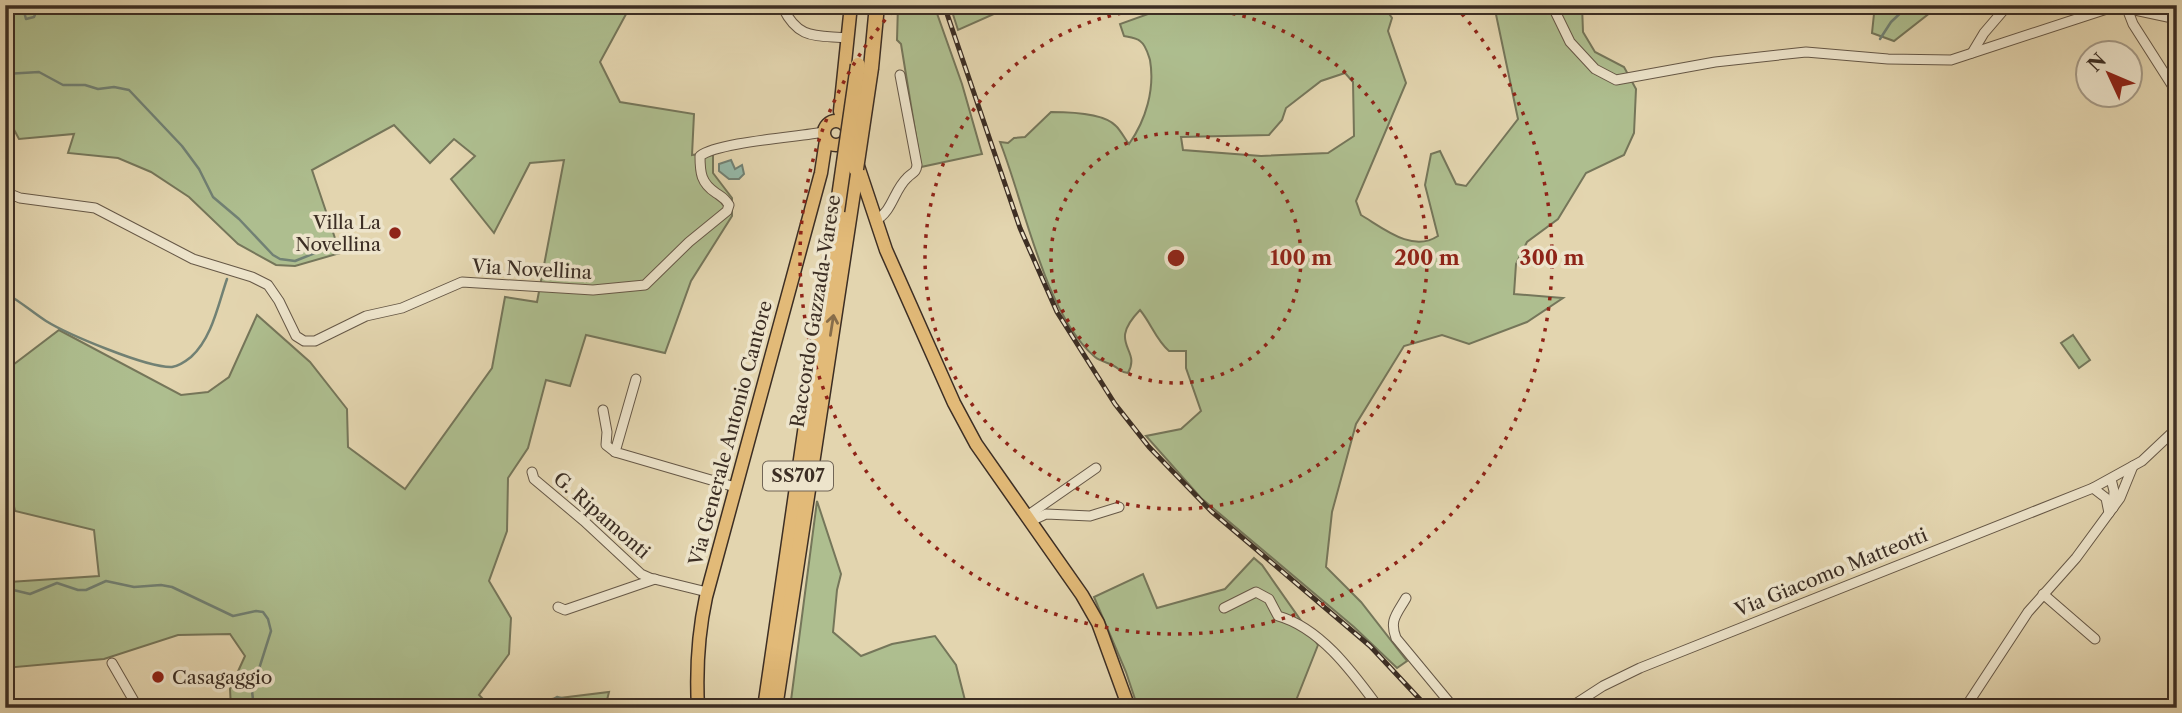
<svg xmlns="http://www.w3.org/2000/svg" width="2182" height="713" font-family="'Libre Caslon Text',serif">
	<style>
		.green { fill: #aebe8f; stroke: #75765a; stroke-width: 2; fill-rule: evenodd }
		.water { fill: #95b9a9; stroke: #718174; stroke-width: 2 }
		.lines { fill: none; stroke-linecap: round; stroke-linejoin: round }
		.stream { stroke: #718174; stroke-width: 2.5 }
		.minor-casing { stroke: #665847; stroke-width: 11 }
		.major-casing { stroke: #3c2e24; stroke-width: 15 }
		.highway-casing { stroke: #3c2e24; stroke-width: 17 }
		.minor { stroke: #ede4cb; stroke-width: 9 }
		.major { stroke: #e2ba78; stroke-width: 12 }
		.highway { stroke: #e2ba78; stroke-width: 14 }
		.rail-casing { stroke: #3c2e24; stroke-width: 5 }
		.rail { stroke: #ede4cb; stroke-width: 2.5; stroke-dasharray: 8; stroke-linecap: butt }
		.highway-bridge-casing { stroke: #3c2e24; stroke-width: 17; stroke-linecap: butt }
		.highway-bridge { stroke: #e2ba78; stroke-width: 14 }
		.oneway { stroke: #876d4a }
		.ring { fill: none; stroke: #8f2418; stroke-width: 3.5; stroke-dasharray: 3.5 7 }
		.poi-dot { fill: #8f2418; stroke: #ede4cb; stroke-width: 2.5 }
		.labels { text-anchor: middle; stroke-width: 7; stroke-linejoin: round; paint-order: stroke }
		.shield { fill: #ede4cb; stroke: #716556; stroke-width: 2 }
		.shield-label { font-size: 18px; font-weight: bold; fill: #3c2e24 }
		.poi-label { font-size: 19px; fill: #3c2e24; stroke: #ede4cb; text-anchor: end }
		.street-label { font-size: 19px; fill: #3c2e24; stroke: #ede4cb }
		.centre { fill: #8f2418; stroke: #ede4cb; stroke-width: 3.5 }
		.ring-label { font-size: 21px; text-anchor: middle; font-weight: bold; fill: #8f2418; stroke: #ede4cb; stroke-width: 7; stroke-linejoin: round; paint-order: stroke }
	</style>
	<rect width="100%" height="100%" fill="#e3d5af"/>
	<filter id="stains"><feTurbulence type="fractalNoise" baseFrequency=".00286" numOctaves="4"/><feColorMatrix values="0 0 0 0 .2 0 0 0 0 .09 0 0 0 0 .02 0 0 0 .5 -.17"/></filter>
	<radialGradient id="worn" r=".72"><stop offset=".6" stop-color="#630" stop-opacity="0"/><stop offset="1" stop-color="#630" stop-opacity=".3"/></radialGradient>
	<!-- green -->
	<g class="green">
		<polygon points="5,5 631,5 600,62 620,102 694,114 692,155 713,152 713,173 732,198 732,216 691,281 665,353 586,335 570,386 546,380 528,448 508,478 507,531 489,581 511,618 509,654 479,695 492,708 231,708 230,689 245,656 230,634 178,635 104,659 5,668 5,580 9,582 99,576 94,530 15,511 5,466 5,371 59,330 181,395 208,392 229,377 257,315 310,362 347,409 348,447 405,489 492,368 505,297 537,302 564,160 530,163 494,233 451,179 475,156 454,139 430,163 394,125 312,170 340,253 295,266 276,265 238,244 189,197 151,172 118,158 68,153 74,134 19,139 12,126 5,120"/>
		<polygon points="898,5 934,5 962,84 982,154 921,167 901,44 897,40"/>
		<polygon points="950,5 999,5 994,14 958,30"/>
		<path d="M1173,5H1383L1392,18L1388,31L1406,83L1356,201L1361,215C1383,228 1412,253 1438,236L1425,185L1431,154L1440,151L1456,184L1466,186L1518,119L1494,5H1582L1583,32L1595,52L1624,67L1636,89L1634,133L1624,155L1586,173L1558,219L1527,242L1516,264L1514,294L1563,298L1527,322L1469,344L1442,335L1404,346L1356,424L1332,512L1326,567L1361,602L1407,661L1397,668L1354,627L1201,498L1146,436L1181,429L1201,411L1186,368V351H1169C1156,340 1151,323 1140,310C1106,345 1142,348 1128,373C1120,372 1120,369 1114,366C1108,362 1101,362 1095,357C1045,315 1024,202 1000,142L1008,143L1014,138L1025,137L1051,112C1068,112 1104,113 1116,126C1121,131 1125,139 1129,144C1146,120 1155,89 1150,60C1148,54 1146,45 1140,41C1137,38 1129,37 1124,36L1120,24ZM1345,73L1353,82L1354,136L1328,153L1261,156L1183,150L1181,137L1269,135L1282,120L1286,108L1321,81Z"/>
		<polygon points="1878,5 1940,5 1894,41 1872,33 1874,14"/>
		<polygon points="2073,335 2090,360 2079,368 2061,343"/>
		<polygon points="817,501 841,574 837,590 833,632 861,656 892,644 935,636 956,665 967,708 790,708"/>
		<polygon points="1254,558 1262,565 1318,645 1293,708 1138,708 1126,672 1094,597 1143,574 1157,608 1225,589"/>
		<polygon points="609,692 605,708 521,708 527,702"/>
	</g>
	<!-- water -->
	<polygon class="water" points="731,160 735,169 742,165 744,174 739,179 729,179 719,171 719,164"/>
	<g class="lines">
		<!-- stream -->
		<g class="stream">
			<polyline points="5,11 23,8 26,19 34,17 39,5"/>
			<polyline points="1880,39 1891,22 1909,5"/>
			<polyline points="5,74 39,72 63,85 85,85 98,89 114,87 129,90 182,146 199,169 213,197 239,219 273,255 280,259 295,261 325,249"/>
			<path d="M5,293C20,301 32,312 46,321C67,334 147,368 172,367C179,366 186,361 191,357C212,338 218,305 227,279"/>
			<polyline points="5,588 30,594 57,583 78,590 86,590 106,581 134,587 161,585 172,587 233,616 256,611 263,612 268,619 271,631 252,691 254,708"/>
			<path d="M388,708C403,700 427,702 442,708"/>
			<polyline points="540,708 557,697 568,700 576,708"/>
		</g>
		<!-- minor casing -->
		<g class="minor-casing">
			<g id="minor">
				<polyline points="1552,5 1570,42 1595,69 1616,80 1715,62 1806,52 1888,59 1951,60 2116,6 2177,19"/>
				<polyline points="2126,6 2133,24 2177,93"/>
				<path d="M783,8C799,40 815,35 847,38"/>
				<polyline points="1972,53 1984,33 2008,5"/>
				<path d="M5,192L20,198L95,208L193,259L252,277L268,285L279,301L296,336L304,341H315L366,316L402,308L462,282L593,290L645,285L689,242L727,211L729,205C725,198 722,197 716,193C701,183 700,173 700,156C718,142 798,137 824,132"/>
				<path d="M876,220C892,212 894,190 907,178C913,172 916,173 917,165L900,75"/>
				<polyline points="636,379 615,452 735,487"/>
				<polyline points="603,410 607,432 606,445 615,452"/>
				<polyline points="532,472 534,479 584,521 641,574 650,578 707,592"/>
				<polyline points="2111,479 2114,491 2113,508"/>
				<polyline points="2093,488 2106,498 2109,513"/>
				<polyline points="1027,516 1096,468"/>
				<polyline points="1031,521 1046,514 1090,516 1119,507"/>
				<polyline points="2043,594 2095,639"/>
				<path d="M1406,598C1397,614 1389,620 1396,638L1454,708"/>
				<polyline points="558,607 565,610 655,579"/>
				<path d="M1224,608L1256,592L1269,599L1278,616C1321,628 1353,673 1379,708"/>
				<polyline points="112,663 138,708"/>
				<polyline points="1569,708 1603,686 1640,668 2093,488 2142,461 2177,428"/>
				<polyline points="1965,708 2028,612 2076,558 2120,498 2133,466"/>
			</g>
		</g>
		<!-- major casing -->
		<g class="major-casing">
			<g id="major">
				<circle cx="836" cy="133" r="12"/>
				<polyline points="844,123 840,111 851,5"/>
				<polyline points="856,160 886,250 954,403 976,444 1082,595 1098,623 1129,708"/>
				<path d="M698,708C696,670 698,634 706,597L821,173L826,140"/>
			</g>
		</g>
		<!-- highway casing -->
		<g class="highway-casing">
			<g id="highway">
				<polyline points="871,68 877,5"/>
				<polyline points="765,708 837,211 856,169"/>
				<polyline points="775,708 854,186"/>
			</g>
		</g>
		<!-- minor -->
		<use href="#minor" class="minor"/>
		<!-- major -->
		<use href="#major" class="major"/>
		<!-- highway -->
		<use href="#highway" class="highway"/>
		<!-- rail casing -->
		<g class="rail-casing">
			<polyline id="rail" points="944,5 1020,228 1057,312 1115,404 1149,447 1211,511 1370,646 1428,708"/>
		</g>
		<!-- rail -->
		<use href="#rail" class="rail"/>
		<!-- highway-bridge casing -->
		<g class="highway-bridge-casing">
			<g id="highway-bridge">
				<polyline points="856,169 871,68"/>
				<polyline points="837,211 858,65"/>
			</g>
		</g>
		<!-- highway-bridge -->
		<use href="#highway-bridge" class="highway-bridge"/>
	</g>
	<!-- one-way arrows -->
	<defs><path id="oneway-shaft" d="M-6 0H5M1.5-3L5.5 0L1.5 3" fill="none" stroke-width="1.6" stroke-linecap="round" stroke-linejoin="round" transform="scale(1.75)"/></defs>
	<use class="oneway" href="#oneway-shaft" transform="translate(832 325) rotate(-81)"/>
	<!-- distance rings -->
	<g class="ring">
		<circle cx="1176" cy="258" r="125"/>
		<circle cx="1176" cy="258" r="251"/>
		<path d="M1455 6A376 376 0 1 1 897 6"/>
	</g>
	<!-- markers -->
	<g class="poi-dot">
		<circle cx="395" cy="233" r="7"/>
		<circle cx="158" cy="677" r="7"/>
	</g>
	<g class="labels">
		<!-- shield labels -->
		<rect class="shield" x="763" y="461.5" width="70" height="29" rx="5"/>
		<g class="shield-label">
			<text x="798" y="482">SS707</text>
		</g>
		<!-- poi labels -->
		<g class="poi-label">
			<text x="381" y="229">Villa La<tspan x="381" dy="22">Novellina</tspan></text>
			<text x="172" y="684" text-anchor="start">Casagaggio</text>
		</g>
		<!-- street labels -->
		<g class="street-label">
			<text transform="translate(532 269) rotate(3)" y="7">Via Novellina</text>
			<text transform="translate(815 311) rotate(-81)" y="7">Raccordo Gazzada-Varese</text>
			<text transform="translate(730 433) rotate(-75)" y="7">Via Generale Antonio Cantore</text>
			<text transform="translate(602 515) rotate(41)" y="7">G. Ripamonti</text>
			<text transform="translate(1831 572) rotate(-22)" y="7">Via Giacomo Matteotti</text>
		</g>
	</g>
	<circle cx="1176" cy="258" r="10" class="centre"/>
	<g class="ring-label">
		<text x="1301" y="265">100 m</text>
		<text x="1427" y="265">200 m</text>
		<text x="1552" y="265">300 m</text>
	</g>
	<!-- margin -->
	<rect width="2182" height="713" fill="none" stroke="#e3d5af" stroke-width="28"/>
	<rect x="7" y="7" width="2168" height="699" fill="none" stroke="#3c2e24" stroke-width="3.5"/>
	<rect x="14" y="14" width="2154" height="685" fill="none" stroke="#3c2e24" stroke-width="2"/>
	<!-- north arrow -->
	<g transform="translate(2109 74) rotate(314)"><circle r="33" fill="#ede4cb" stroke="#a69b88" stroke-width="2"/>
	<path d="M0-5L12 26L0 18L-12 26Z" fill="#8f2418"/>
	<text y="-10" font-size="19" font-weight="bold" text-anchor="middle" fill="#3c2e24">N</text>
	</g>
	<rect width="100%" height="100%" filter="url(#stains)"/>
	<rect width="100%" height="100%" fill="url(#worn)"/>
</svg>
